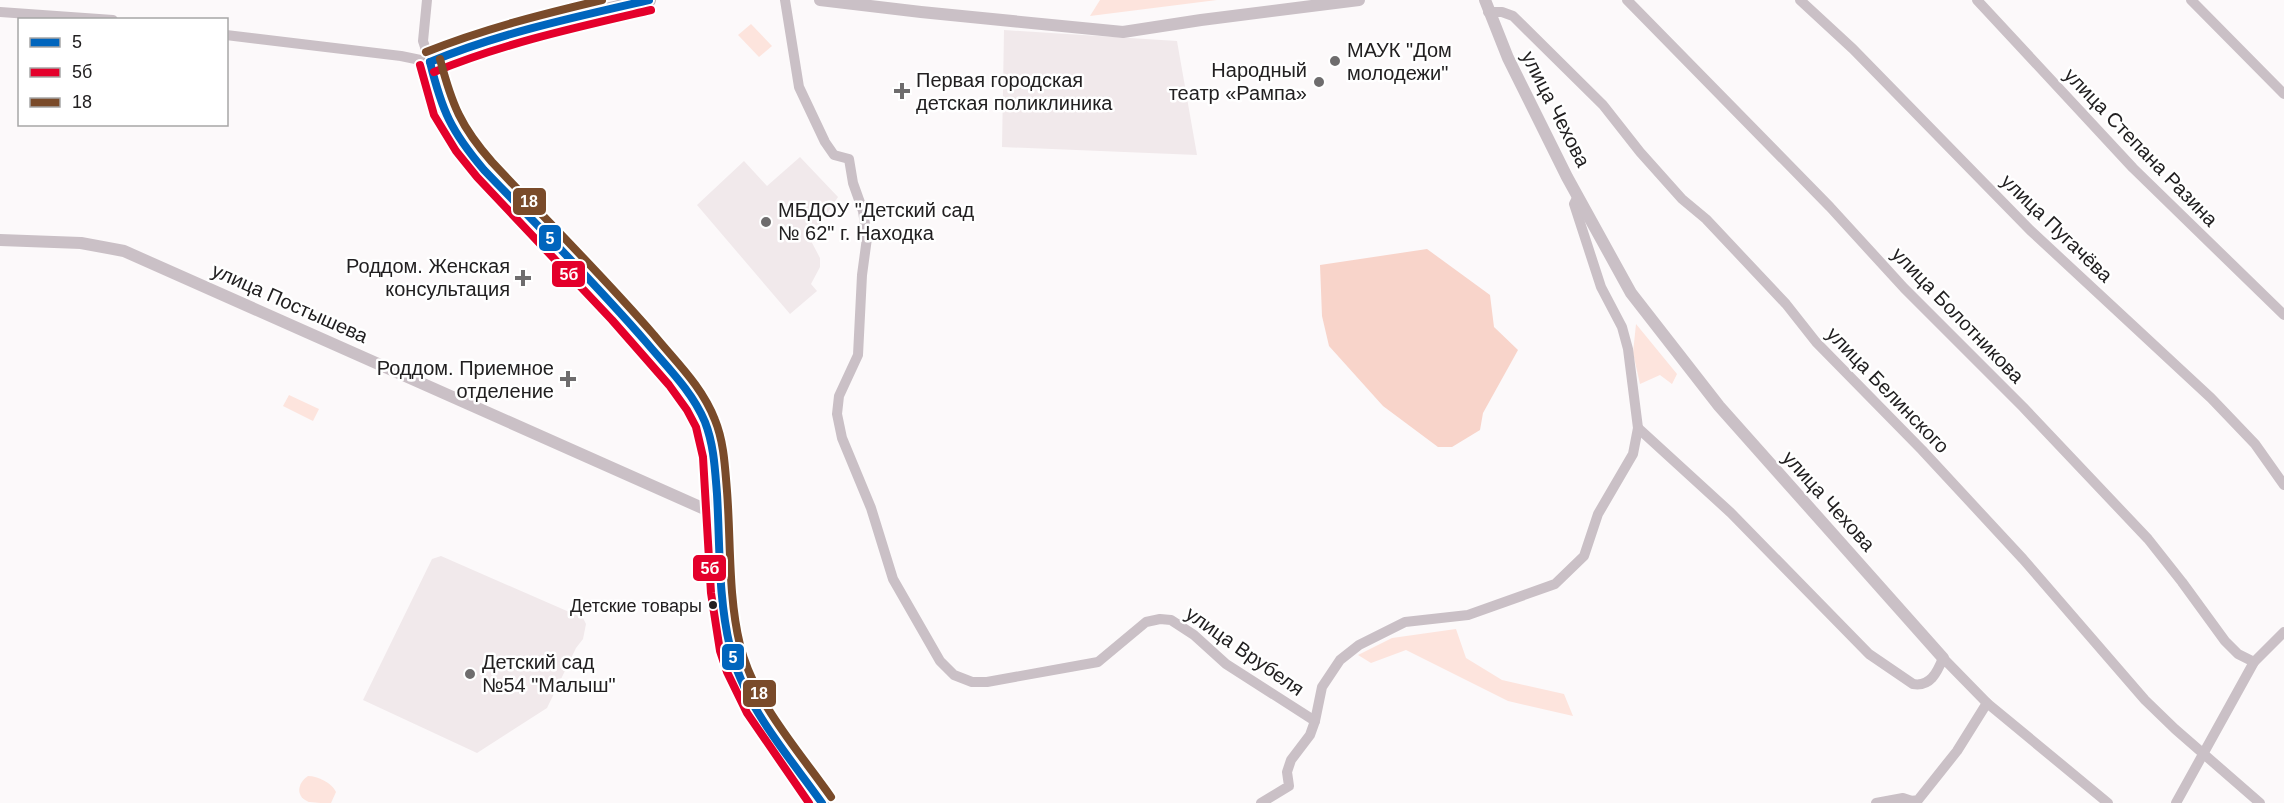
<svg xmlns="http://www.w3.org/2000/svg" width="2284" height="803" font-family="Helvetica,sans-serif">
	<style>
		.built { fill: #f1e9eb }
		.green { fill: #fde4dd }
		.forest { fill: #f8d4ca }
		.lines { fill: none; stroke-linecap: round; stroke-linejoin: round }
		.minor { stroke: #cac0c6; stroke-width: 10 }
		.tertiary { stroke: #cac0c6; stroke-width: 12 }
		.secondary { stroke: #c0b5bc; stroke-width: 14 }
		.bus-1-casing { stroke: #fff; stroke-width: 12 }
		.bus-2-casing { stroke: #fff; stroke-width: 12 }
		.bus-3-casing { stroke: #fff; stroke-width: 12 }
		.bus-1 { stroke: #0065bd; stroke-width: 8 }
		.bus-2 { stroke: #e4002b; stroke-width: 8 }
		.bus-3 { stroke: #7a4b2a; stroke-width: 8 }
		.poi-dot { fill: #6e6c6d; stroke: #fff; stroke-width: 2 }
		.bus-dot { fill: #222021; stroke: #fff; stroke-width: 2 }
		.labels { text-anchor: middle; stroke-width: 5; stroke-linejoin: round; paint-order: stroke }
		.bus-label { font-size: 18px; fill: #222021; stroke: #fff; text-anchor: end }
		.poi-label { font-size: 20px; fill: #222021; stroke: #fff; text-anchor: start }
		.street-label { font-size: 20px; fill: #222021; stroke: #fff }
		.line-badge { stroke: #fff; stroke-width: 2 }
		.badge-label { font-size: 16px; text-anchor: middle; font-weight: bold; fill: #fff }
	</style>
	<rect width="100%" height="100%" fill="#fcf9fa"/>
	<!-- built -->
	<g class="built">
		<polygon points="1004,30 1177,41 1197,155 1002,147"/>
		<polygon points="800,157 838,197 810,239 820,258 820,267 811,284 817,291 790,314 697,205 744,161 767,186"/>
		<polygon points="441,556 583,618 586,624 583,639 576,648 547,708 477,753 363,700 432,559"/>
	</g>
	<!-- green -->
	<g class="green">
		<polygon points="1100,0 1217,0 1090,16"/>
		<polygon points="751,24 772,46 759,57 738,35"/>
		<polygon points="1636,324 1677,374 1672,384 1660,375 1640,384 1633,353"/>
		<polygon points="289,395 319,409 313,421 283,406"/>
		<polygon points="1456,629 1466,658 1502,680 1564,694 1573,716 1508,701 1406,650 1371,663 1358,655 1392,638"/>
		<path d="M308,776C318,776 332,783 336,792L331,803C325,803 316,803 310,802C295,798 297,783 308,776Z"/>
	</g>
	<!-- forest -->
	<polygon class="forest" points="1427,249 1490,295 1494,327 1518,350 1483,413 1480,430 1452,447 1438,447 1383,406 1329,346 1322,316 1320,265"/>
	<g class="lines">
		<!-- minor -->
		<g class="minor">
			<polyline points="785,0 799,87 825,142 834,155 849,159 853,183 863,211 867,238 862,275 858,355 839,396 837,414 842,438 871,508 893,579 940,661 954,675 972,682 987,682 1098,662 1146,622 1160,619 1171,620 1194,635 1226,664 1315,721"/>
			<polyline points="1627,0 1830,207 1904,288 2023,407 2148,539 2182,582 2225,641 2238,654 2254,662"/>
			<polyline points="1800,0 1853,49 2030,230 2211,398 2255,444 2284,485"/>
			<polyline points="1977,0 2133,168 2284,315"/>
			<polyline points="2191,0 2284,94"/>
			<polyline points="0,12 113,20"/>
			<polyline points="1488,12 1502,12 1513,16 1603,105 1640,152 1682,199 1706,219 1786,304 1816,342 1922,450 2023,559 2145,700 2175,729 2260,803"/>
			<polyline points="226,35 401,56 430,62 423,41 427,0"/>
			<path d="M1638,428L1731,513L1869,654L1913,684C1930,687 1937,673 1943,658L1987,703L2108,803"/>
			<polyline points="1261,803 1289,786 1287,772 1291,760 1310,735 1315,721 1322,687 1340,660 1359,645 1405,622 1468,615 1555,584 1584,556 1598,514 1633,454 1638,428 1628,349 1622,327 1601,287 1574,204 1578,196"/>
			<polyline points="1876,803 1903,798 1912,801 1918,800 1957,751 1987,703"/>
			<polyline points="2176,803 2254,662 2284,632"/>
		</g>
		<!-- tertiary -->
		<g class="tertiary">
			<polyline points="820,0 921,12 1123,32 1201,20 1359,0"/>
			<polyline points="1485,0 1508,58 1567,177 1631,293 1719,406 1943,658"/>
			<polyline points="0,240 81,243 124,251 718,515"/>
		</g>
		<!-- secondary -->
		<path class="secondary" d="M649,0L554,22L462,49L430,62C435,81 438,101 447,118C466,156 500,185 529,215C570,258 611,301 649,346C667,367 689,388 701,414C714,439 715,471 717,498C720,548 719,599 730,648C742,700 792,759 822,803"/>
		<!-- bus-1 casing -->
		<g class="bus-1-casing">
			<g id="bus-1">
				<path d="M430,62C442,111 451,131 484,170C539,227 594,282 646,342C667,367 692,391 705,422C714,445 715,470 717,494C720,545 718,597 730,647C744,706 788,755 822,803"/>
				<path d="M430,62C500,33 575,17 649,0"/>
			</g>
		</g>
		<!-- bus-2 casing -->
		<g class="bus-2-casing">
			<g id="bus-2">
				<polyline points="420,65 434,115 456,151 477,177 612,320 669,385 687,410 696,427 703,457 711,593 720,651 727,672 747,713 809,803"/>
				<path d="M434,72C504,43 578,27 651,10"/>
			</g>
		</g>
		<!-- bus-3 casing -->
		<g class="bus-3-casing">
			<g id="bus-3">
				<path d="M426,52C483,29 543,14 602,0"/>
				<path d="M440,59C452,105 461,127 492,162C546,220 602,275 654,335C676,362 702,386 715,420C724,442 725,467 727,491C731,542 728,595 740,645C754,702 798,750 831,797"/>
			</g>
		</g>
		<!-- bus-1 -->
		<use href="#bus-1" class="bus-1"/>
		<!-- bus-2 -->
		<use href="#bus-2" class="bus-2"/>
		<!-- bus-3 -->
		<use href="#bus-3" class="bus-3"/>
	</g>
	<!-- markers -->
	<g class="poi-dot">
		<circle cx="1335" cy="61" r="6"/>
		<circle cx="1319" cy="82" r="6"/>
		<path d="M899 82h6v6h6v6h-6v6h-6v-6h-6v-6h6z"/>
		<circle cx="766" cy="222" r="6"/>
		<path d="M520 269h6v6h6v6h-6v6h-6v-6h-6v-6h6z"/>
		<path d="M565 370h6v6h6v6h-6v6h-6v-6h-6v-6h6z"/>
		<circle cx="470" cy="674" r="6"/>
	</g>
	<circle class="bus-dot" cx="713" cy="605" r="5"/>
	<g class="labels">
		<!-- bus labels -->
		<g class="bus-label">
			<text x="702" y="612">Детские товары</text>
		</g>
		<!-- poi labels -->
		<g class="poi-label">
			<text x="1347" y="57">МАУК "Дом<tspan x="1347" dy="23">молодежи"</tspan></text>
			<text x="1307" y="77" text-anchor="end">Народный<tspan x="1307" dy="23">театр «Рампа»</tspan></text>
			<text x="916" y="87">Первая городская<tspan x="916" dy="23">детская поликлиника</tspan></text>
			<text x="778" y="217">МБДОУ "Детский сад<tspan x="778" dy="23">№ 62" г. Находка</tspan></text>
			<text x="510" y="273" text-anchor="end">Роддом. Женская<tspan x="510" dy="23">консультация</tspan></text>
			<text x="554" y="375" text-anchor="end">Роддом. Приемное<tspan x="554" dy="23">отделение</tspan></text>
			<text x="482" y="669">Детский сад<tspan x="482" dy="23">№54 "Малыш"</tspan></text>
		</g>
		<!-- street labels -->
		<g class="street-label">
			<text transform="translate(1556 109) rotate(63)" y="7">улица Чехова</text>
			<text transform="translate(2141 147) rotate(46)" y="7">улица Степана Разина</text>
			<text transform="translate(2057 228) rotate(44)" y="7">улица Пугачёва</text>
			<text transform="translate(290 303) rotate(24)" y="7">улица Постышева</text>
			<text transform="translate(1958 315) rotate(46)" y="7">улица Болотникова</text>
			<text transform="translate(1888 390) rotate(46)" y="7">улица Белинского</text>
			<text transform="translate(1829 501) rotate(48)" y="7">улица Чехова</text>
			<text transform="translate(1245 651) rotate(35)" y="7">улица Врубеля</text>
		</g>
	</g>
	<g class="line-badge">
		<rect x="512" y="187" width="35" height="29" rx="6" fill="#7a4b2a"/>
		<rect x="538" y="224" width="24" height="28" rx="6" fill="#0065bd"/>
		<rect x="551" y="260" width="35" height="28" rx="6" fill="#e4002b"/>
		<rect x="692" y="554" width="35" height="28" rx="6" fill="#e4002b"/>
		<rect x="721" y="643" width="24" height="28" rx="6" fill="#0065bd"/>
		<rect x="742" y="679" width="35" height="29" rx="6" fill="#7a4b2a"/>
	</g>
	<g class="badge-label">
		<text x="529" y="207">18</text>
		<text x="550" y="244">5</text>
		<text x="569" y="280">5б</text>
		<text x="710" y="574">5б</text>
		<text x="733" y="663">5</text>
		<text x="759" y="699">18</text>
	</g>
	<!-- legend -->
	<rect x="18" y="18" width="210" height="108" fill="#ffffff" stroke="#a7a6a6" stroke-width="1.5"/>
	<rect x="30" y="38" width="30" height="9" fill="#0065bd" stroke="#a7a6a6" stroke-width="1.5"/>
	<text x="72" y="48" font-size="18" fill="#222021">5</text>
	<rect x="30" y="68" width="30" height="9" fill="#e4002b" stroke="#a7a6a6" stroke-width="1.5"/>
	<text x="72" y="78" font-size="18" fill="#222021">5б</text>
	<rect x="30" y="98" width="30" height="9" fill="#7a4b2a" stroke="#a7a6a6" stroke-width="1.5"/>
	<text x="72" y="108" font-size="18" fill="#222021">18</text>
</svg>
